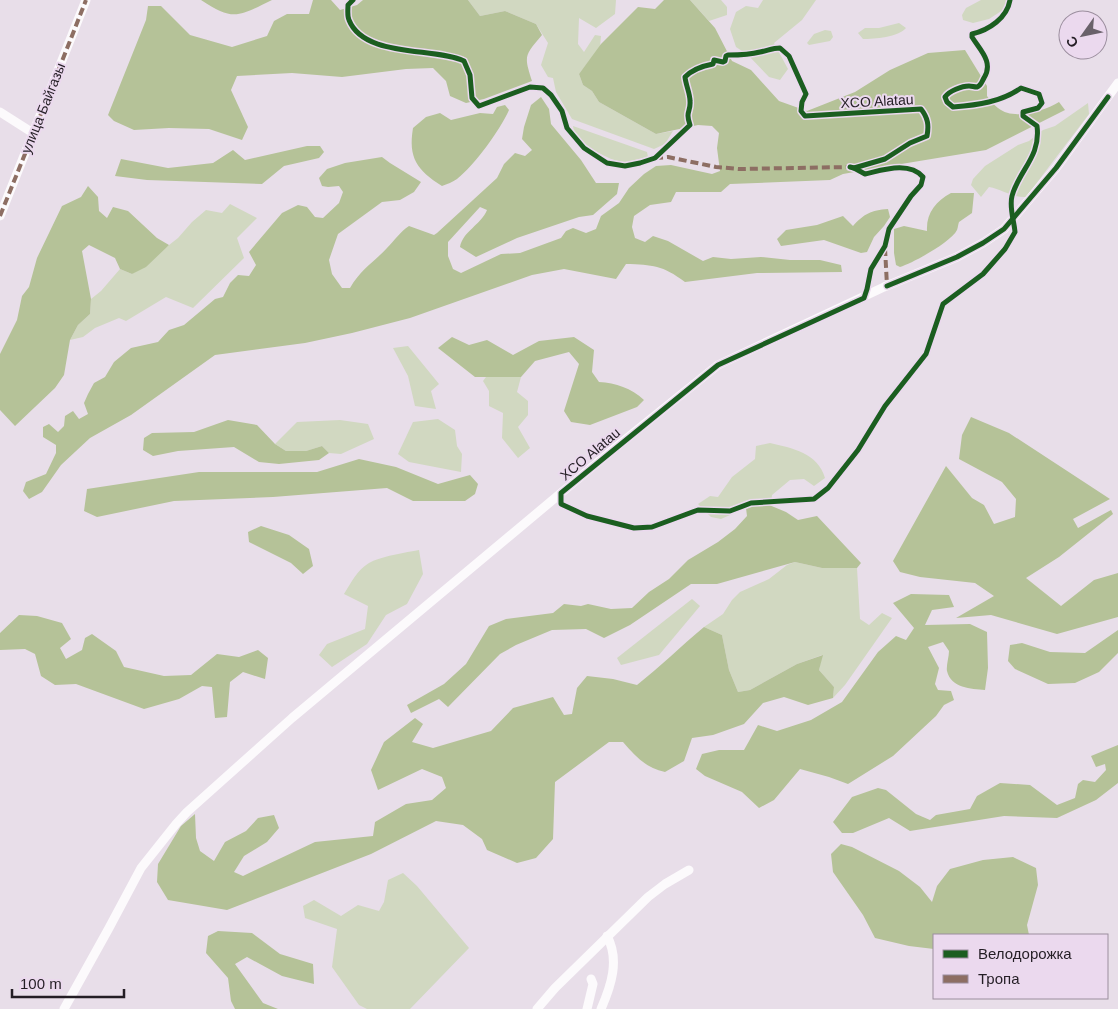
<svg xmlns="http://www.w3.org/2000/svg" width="1118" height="1009" font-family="Helvetica,sans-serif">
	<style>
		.green { fill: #d1d8c1 }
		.forest { fill: #b5c298 }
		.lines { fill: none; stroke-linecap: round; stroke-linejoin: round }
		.minor { stroke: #fcfafc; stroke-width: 9 }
		.quiet { stroke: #8d6e63; stroke-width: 4; stroke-dasharray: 8 4; stroke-linecap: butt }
		.cycleway-casing { stroke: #ebd9ee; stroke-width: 8 }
		.cycleway { stroke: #1b5e20; stroke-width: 5 }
		.labels { text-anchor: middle; stroke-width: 4; stroke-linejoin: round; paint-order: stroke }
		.street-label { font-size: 14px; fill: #241e25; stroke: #ebd9ee }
	</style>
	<rect width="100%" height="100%" fill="#e8dee9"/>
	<!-- green -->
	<g class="green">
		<polygon points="468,0 616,0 615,14 596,28 579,18 578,44 584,52 595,35 601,36 600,47 579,74 583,85 592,91 599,102 656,134 673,131 665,144 654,149 572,119 556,92 553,78 548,77 541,65 548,43 536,24 505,11 480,16"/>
		<polygon points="690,0 721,0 727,7 727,15 709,21"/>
		<polygon points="763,0 816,0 802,20 774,43 788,69 780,80 769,77 748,55 736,47 730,29 736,12 746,6 758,8"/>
		<polygon points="981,0 1008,0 1008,1 1006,8 989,19 973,23 963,20 962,15 966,8"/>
		<path d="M899,23L906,28C899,37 874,39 863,39L858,33L865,28H879Z"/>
		<polygon points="825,30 831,31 833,37 830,41 809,45 807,43 814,34"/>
		<path d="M1088,103L1089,114L1026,197C1012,198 1002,189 989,187L981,197L971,185L973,179L985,166L1018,145L1029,141L1043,130L1055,126Z"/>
		<path d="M573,126L647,152L648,157C641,158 633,161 625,162C610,162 574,142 573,126Z"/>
		<polygon points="230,204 257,218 237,238 244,258 193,308 166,297 126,321 119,318 95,328 83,337 70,340 78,325 90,314 91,299 101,291 120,269 132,274 178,238 192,222 206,210 222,213"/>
		<polygon points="408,346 439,384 431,391 436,409 415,406 408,376 393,348"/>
		<polygon points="486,377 521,377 517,392 528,401 528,415 518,427 530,448 518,458 502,438 503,413 489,406 489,391 483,381"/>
		<polygon points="438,419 455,430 457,446 462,454 461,472 409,462 398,454 413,422"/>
		<polygon points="340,420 368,424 374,439 341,454 329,453 322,446 306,451 286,451 275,444 297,422"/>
		<path d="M770,443C792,448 818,453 825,478L814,486L804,479L790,480L772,495L771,505H758L746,508L721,519L711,517L698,504L710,496L718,497L732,477L755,459L756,446Z"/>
		<path d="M419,550L423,574L407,604L386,615L367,644L332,667L319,655L327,644L365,629L368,606L344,594C351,583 357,570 369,563C379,557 407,552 419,550Z"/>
		<polygon points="795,562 822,568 857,568 860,619 869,625 882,613 892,618 845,685 833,698 834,687 819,670 822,655 797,664 750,690 738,692 729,670 722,635 704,627 723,614 732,600 740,592 769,579 787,565"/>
		<polygon points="692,599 700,606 659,655 621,665 617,658"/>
		<polygon points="403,873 417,886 469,948 410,1009 367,1009 359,1005 332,967 337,929 305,918 303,906 314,900 341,916 358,905 379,911 384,902 388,880"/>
	</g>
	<!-- forest -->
	<g class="forest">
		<path d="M201,0H272C239,16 234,22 201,0Z"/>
		<path d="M313,0H331L340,10L357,5L363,0H468L480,16L505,11L536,24L542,35C524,56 524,56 532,81L484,99L466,103L450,96L446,81L433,68L406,69L342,77L292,73L237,76L231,90L248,127L242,140L209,129L169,128L134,130L114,121L108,115L146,20L148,6H161L190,35L232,47L267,36L274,21L287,14H309Z"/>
		<path d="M664,0H690L715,28L732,61L751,70L779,101L807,111L855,92L890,70L928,53L965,50L987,86V96C990,100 994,105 998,108C1014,121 1044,111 1059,102L1065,110L986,150L883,167L843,174L830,180L730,184L721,192H676L671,202L650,205L634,216L632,227L635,238L645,242L653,236L668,241L703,261L713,257L731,259L761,257L790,260H820L841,265L842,272L757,273L685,282C662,265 653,265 626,264L616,279L564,269L532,275L410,318L352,333L305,343L215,355L131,415L90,438L61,465L42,492L29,499L23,491L26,482L46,474L56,453V445L43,437V427L49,424L58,432L64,426L65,416L73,411L79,419L88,414L84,403L88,394L94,383L105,377L114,362L131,348L158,342L169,330L184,325L215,299L223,297L230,283L238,275L249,276L256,265L249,252L282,213L298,205L307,207L315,217L323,218L339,203L343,192L339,186L328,187L322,186L319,178L327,169L345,163L382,157L390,163L421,182L414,192L400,200L382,202L338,234L329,260L332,274L342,288H350C361,269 373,263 387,248C395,240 400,232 409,226L434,235L437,233L497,178L504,164L515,153L525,156L532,150L522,139L524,127L531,105L541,97L549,109L551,124L581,160L596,183H619L617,194L593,215L579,217L517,238L476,257L460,247C463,231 481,225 487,210L480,207L448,242V256L453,269L461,273L501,254L520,253L561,238L566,231L573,228L586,233L596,229L601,216L619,203L629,188L644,174L656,166L671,165L712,174L720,171L717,148L719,133L712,126L698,125L656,134L599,102L592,91L583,85L579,74L601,44L638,7L655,9Z"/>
		<path d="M505,105L509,110C500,130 474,166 457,179C453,182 447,184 442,186C417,170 408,158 413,128L426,117L440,113L451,120L480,113L493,114L497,107Z"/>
		<polygon points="307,146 320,146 324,152 319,158 284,166 262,184 147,180 115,176 121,159 168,168 213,163 233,150 245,160"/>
		<polygon points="88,186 98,197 99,211 107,218 113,207 128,211 157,238 169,245 146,267 132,274 120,269 115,258 89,245 82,251 91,299 90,314 78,325 70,340 64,375 55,388 15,426 0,410 0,354 17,320 22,296 29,287 37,258 62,206 81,197"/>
		<path d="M951,193H974L972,213L959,222C958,225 958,227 957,230C951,242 913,263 900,267L896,265L894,253V229L904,226L927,231C926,213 936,201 951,193Z"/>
		<path d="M888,209L890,217L884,226L874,237L867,252L861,253L824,240L781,246L777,239L786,230L817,225L843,216L853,226C864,214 871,210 888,209Z"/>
		<path d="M452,337L469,345L487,340L513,355L539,341L574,337L594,350L592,372L599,382C616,383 631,388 644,400L637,407L590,425L571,422L564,411L579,364L569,352L535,361L521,377H475L438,348Z"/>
		<polygon points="971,417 1009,433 1110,499 1073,519 1078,528 1111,510 1113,514 1059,557 1026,578 1061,606 1094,580 1118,573 1118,617 1057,634 991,615 956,618 994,596 975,583 920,577 900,572 893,561 946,466 972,498 984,505 994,524 1015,517 1016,499 1002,482 959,459 962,435"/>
		<polygon points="228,420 257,425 275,444 286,451 306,451 322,446 329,453 319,460 279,464 259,462 234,447 178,451 153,456 143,450 144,438 152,433 194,432"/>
		<polygon points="359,459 396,467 438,484 470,475 478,484 475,494 465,501 413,501 387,488 273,497 174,501 97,517 84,511 87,489 199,472 317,472"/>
		<polygon points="762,502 786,512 798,520 817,516 861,563 857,568 822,568 795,562 717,584 691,584 630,625 604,638 586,629 552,630 516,645 500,654 448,707 439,699 411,713 407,705 444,684 466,664 489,626 506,619 553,613 564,604 581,606 588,604 611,609 632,608 649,592 669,579 688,560 718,542 735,529 747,516 746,508"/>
		<polygon points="261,526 289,535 309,549 313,566 303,574 291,563 249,542 248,532"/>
		<path d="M911,594L949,595L954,607L932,610L925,625L970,624L987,632L988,668L985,690C971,689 951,688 947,671C946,666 949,657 949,651L943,642L928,647L939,668L935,684L938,690L951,691L954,700L944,705L936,716L893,756L848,784L829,777L800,769L774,800L759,808L742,792L705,776L696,769L702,754L719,750H744L758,725L777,731L811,720L842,702L878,652L896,636L906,640L914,628L893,603Z"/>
		<polygon points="19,615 37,616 62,623 71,639 60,648 66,659 82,650 85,638 92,634 116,651 124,667 164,676 191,675 217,654 239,657 258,650 268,658 265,679 243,672 230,682 227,717 215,718 212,687 202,686 179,699 144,709 76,684 55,685 41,676 35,654 25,649 0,650 0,633"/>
		<path d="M704,627L722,635L729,670L738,692L750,690L797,664L823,655L819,670L834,687L833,698L808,705L784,697L763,703L744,724L713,735L692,738L684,761L665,772C646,768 636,757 623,742H609L555,782L553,839L536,858L517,863L487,850L482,839L463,825L436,821L371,854L227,910L168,900L157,882L158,864L181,826L195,814L196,838L200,851L214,861L225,842L246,831L258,818L274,815L279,828L267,842L244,856L234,872L243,876L315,842L373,836L375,822L406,804L432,800L446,788L442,777L422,769L378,790L371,770L384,742L415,718L423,724L412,742L433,748L491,731L513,708L553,697L564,715L572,714L577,688L587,676L613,679L637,685C660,667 681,646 704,627Z"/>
		<polygon points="1118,630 1118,653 1099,672 1075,683 1048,684 1015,669 1008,661 1010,645 1022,643 1050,652 1085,653"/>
		<polygon points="1118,745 1118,783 1096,800 1057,818 1004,816 910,831 889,818 853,833 842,833 833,822 852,797 878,788 886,790 916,814 930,820 936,815 970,809 977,796 1000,783 1030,785 1057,805 1075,798 1078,784 1083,780 1095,782 1106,770 1105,764 1096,767 1091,756"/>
		<polygon points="841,844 852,847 899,871 920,887 932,902 937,886 950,869 983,860 1013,857 1036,868 1038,885 1027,925 1029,935 934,935 934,949 909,946 875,938 863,915 833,872 831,854"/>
		<polygon points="218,931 252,933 280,954 313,964 314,984 282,976 247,957 235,964 263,1003 278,1009 235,1009 231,1001 228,978 206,953 208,936"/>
	</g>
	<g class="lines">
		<!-- minor -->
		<g class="minor">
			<polyline points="0,112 33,133"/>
			<path d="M0,216C29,144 58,72 86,0"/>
			<polyline points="64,1009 109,928 141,868 176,824 187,812 292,718 616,447 718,365 884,287 957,257 983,243 1004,229 1056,168 1118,83"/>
			<polyline points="537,1009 555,988 648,897 665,884 689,870"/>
			<polyline points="587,1009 593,984 591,979"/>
			<path d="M601,1009C611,986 620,960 607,936"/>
		</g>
		<!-- quiet -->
		<g class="quiet">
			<polyline points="655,158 668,157 716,167 739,169 850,167"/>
			<path d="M0,216C29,144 58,72 86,0"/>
			<polyline points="885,248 887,286"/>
		</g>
		<!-- cycleway casing -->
		<g class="cycleway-casing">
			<g id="cycleway">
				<path d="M353,0L348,5C348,9 347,16 349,20C364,58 434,47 464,61L470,75L472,98L479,106L530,87L543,88L551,95L562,111L567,128L584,148L607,163L625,166L640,163L655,158L690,125C685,111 691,112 690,101C690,93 686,86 685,77C693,69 702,66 713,64L714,60L723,62L725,61L726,56L728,55C739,55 749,55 760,52C767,51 772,48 780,48L789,56L806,94L802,102L801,111L805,116L921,109C928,118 929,125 927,136L910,143L885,159L854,168"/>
				<path d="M850,167L854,168L865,174C883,170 909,161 923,177L921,185L911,196L889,229L885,246L871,269L867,289L864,298L718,365L561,493V504L587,516L634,528L652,527L698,510L730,511L751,503L814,499L828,488L858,450L885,406L926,354L943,304L983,274L1005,249L1015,232C1014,220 1009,208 1012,196C1019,170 1041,157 1037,126L1023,116V112L1038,108L1042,103L1039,94L1021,88C1001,102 978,105 953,107L947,102L945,97C949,91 962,86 969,86C972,86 974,87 977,87C981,86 982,81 984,78C994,62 980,50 972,37V34C989,30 1007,18 1010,0"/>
				<polyline points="887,286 957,257 983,243 1004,229 1056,168 1108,97"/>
			</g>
		</g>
		<!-- cycleway -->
		<use href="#cycleway" class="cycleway"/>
	</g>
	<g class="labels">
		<!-- street labels -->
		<g class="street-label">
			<text transform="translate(877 101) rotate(-3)" y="5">XCO Alatau</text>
			<text transform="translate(43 108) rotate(-68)" y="5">улица Байгазы</text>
			<text transform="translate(590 454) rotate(-40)" y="5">XCO Alatau</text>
		</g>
	</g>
	<!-- legend -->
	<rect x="933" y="934" width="175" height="65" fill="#ebd9ee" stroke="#9b8e9e"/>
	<rect x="943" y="950" width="25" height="8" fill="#1b5e20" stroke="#9b8e9e"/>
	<text x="978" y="959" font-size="15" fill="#241e25">Велодорожка</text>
	<rect x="943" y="975" width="25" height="8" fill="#8d6e63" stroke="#9b8e9e"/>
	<text x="978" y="984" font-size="15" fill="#241e25">Тропа</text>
	<!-- north arrow -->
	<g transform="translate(1083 35) rotate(237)"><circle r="24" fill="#ebd9ee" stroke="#9b8e9e"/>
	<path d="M0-4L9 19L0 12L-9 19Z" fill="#69616a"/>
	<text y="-8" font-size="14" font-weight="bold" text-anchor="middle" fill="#241e25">С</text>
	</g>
	<!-- scale -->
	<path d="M12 989v8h112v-8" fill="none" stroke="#241e25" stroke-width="2.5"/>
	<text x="20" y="989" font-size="15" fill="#241e25" stroke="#ebd9ee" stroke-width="4" paint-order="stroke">100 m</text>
</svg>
